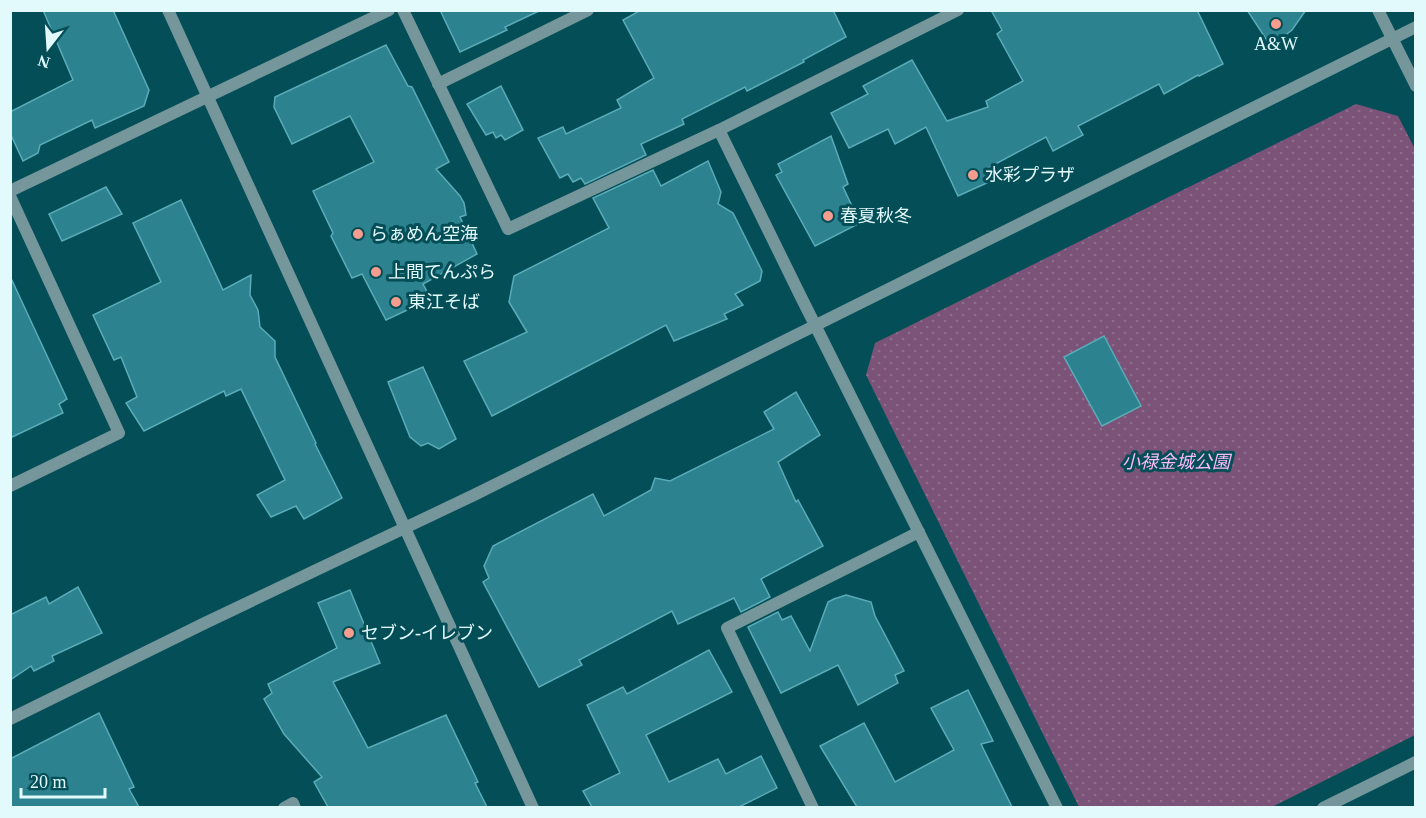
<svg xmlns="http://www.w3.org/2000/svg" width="1426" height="818" font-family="'Times New Roman','Noto Sans JP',serif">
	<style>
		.park { fill: url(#park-dots) }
		.building { fill: #2c828e; stroke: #5aacb9; stroke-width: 1.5 }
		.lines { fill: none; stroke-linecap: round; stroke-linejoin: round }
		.minor { stroke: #75969b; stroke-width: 12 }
		.tertiary { stroke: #75969b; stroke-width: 12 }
		.poi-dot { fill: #f59d8f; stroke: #044e57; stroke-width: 2 }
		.labels { text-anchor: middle; stroke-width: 6; stroke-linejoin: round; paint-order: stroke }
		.poi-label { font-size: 18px; fill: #e3fafd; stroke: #044e57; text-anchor: start }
		.park-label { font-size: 18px; font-style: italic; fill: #fdb9f8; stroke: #044e57 }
	</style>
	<defs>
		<pattern id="park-dots" width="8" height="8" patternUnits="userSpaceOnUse" patternTransform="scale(1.5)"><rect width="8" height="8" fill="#7b5278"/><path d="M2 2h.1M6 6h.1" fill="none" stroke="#8e6c8c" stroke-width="1.8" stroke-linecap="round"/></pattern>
	</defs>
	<rect width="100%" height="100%" fill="#044e57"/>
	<!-- park -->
	<polygon class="park" points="1356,104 1398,116 1416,151 1415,735 1272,807 1079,807 866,375 875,343"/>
	<!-- building -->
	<g class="building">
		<polygon points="43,10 113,10 149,90 144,106 95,128 92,120 40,145 38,153 23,161 10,133 10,112 73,80"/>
		<polygon points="440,10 541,10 505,27 507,30 460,52"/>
		<polygon points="641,10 833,10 846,37 803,60 804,62 747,91 745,87 682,119 684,124 641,144 646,155 585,184 581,178 573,182 568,174 560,178 538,138 563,127 566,134 621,108 617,100 654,78 623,20"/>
		<polygon points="991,10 1197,10 1223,64 1199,76 1198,75 1164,94 1159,84 1078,126 1083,135 1053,151 1046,137 986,169 991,181 958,196 926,127 895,144 888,129 849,148 831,113 868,94 863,86 912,60 947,121 988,107 986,101 1023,81 997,34 1002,30"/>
		<polygon points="1247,10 1306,10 1292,30 1280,39 1268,42"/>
		<polygon points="386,45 408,86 412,87 449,162 436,169 460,196 464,203 466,215 460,217 477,254 423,284 431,299 386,320 362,274 352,278 331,236 333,233 313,191 374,162 350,116 292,144 274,107 275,97"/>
		<polygon points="501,86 523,130 505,140 501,135 496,138 493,132 486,135 467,104"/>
		<polygon points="831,136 848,184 843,187 860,223 815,246 776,175 782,172 778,164"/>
		<polygon points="708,161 721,192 718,204 733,213 762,271 760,281 735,294 743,305 724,314 727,319 674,341 666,325 492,416 464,361 527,332 509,302 514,276 609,228 593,198 653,170 661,186"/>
		<polygon points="106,187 122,214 62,241 49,214"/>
		<polygon points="181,200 223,290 251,275 250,295 258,310 260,327 275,341 275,357 316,443 315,444 342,498 304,519 296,506 271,517 257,495 285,480 241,389 226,396 224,391 144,431 126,403 137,397 121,357 114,360 93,315 161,282 133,223"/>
		<polygon points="10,276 67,399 59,404 63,413 10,438"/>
		<polygon points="1104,336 1141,406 1102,426 1064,357"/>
		<polygon points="423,367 456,439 439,449 428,443 421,446 410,437 388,382"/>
		<polygon points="796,392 820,435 778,462 796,502 798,500 823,546 761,579 770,597 741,612 734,598 678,624 672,611 579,660 582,665 539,687 483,582 489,578 484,566 493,546 593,494 604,516 651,490 655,478 670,481 774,429 764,412"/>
		<polygon points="78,587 102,633 52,656 54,661 34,671 31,666 10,680 10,615 46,597 49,604"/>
		<polygon points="350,590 380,663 333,682 368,748 446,715 478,782 475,783 487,807 328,807 314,782 322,777 284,734 264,699 272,693 268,684 337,648 318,603"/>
		<polygon points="846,595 871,602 875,616 904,671 895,675 898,683 858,705 838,665 781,693 748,627 778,612 782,620 791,616 810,651 828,602 834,599"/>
		<polygon points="709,650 732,692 646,735 669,782 718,759 726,774 761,756 777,788 739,807 592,807 583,791 620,773 587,705 623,687 627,694"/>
		<polygon points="968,690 993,741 981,744 1012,807 857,807 820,746 864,723 895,782 954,750 931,708"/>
		<polygon points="99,713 134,787 129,789 139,807 10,807 10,759"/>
	</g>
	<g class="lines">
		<!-- minor -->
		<g class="minor">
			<polyline points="403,10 508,229 719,130 958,10"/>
			<polyline points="1378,10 1416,86"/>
			<polyline points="438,84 588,10"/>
			<polyline points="719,130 800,295 1057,808"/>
			<polyline points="10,191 389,10"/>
			<polyline points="10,196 119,433 10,486"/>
			<polyline points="284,808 293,803 295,808"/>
			<polyline points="813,808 727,628 919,532"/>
			<polyline points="1323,808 1416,762"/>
		</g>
		<!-- tertiary -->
		<g class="tertiary">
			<polyline points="168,10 533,808"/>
			<polyline points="10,719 205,623 474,495 1416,27"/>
		</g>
	</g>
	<!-- markers -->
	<g class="poi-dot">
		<circle cx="1276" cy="24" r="6"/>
		<circle cx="973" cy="175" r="6"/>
		<circle cx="828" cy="216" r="6"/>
		<circle cx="358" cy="234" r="6"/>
		<circle cx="376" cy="272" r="6"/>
		<circle cx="396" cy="302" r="6"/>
		<circle cx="349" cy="633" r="6"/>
	</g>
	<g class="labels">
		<!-- poi labels -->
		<g class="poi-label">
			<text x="1276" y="50" text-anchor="middle">A&amp;W</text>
			<text x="985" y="181">水彩プラザ</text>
			<text x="840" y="222">春夏秋冬</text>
			<text x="370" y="240">らぁめん空海</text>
			<text x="388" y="278">上間てんぷら</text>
			<text x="408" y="308">東江そば</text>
			<text x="361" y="639">セブン-イレブン</text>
		</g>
		<!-- park labels -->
		<g class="park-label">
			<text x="1176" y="468">小禄金城公園</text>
		</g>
	</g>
	<!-- border -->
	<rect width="1426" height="818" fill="none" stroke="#e3fafd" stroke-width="24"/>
	<!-- north arrow -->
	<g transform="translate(48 48) rotate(197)" stroke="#044e57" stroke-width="4.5" paint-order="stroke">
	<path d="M0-4.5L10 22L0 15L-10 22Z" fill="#e3fafd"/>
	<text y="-9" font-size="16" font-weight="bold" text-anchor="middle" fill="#e3fafd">N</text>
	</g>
	<!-- scale -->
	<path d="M21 788v9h84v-9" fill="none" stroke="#e3fafd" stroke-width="3"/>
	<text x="30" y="788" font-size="18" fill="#e3fafd" stroke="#044e57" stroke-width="4.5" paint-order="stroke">20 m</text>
</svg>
